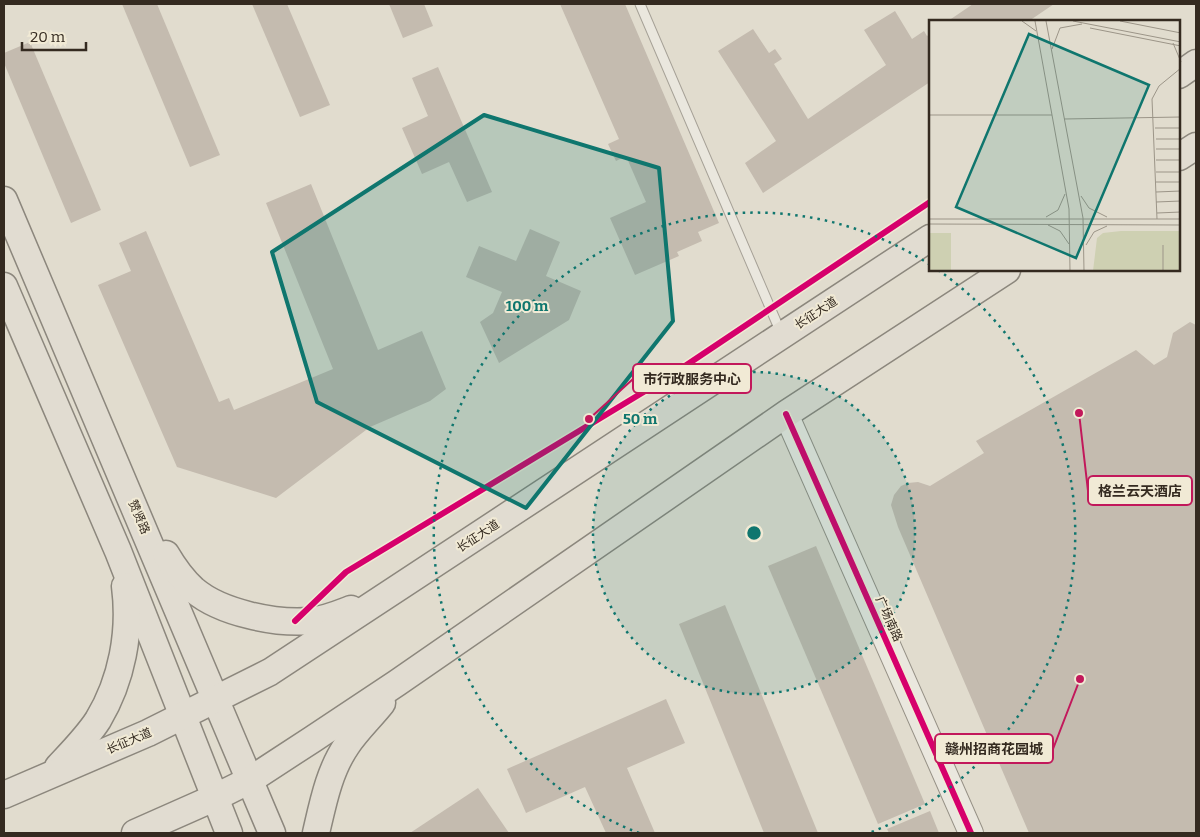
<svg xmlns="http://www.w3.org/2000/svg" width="1200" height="837" font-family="Bitter,'Noto Sans SC',serif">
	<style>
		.building { fill: #c4bbaf }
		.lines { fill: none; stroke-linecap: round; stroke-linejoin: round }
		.lane-casing { stroke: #a6a197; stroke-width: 11 }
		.secondary-casing { stroke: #969186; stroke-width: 26 }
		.primary-casing { stroke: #8c877d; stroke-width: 29 }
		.lane { stroke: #eae7de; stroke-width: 9 }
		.secondary { stroke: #eae7de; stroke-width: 24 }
		.primary { stroke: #e1dcd1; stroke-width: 26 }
		.cycleway-casing { stroke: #f1ead5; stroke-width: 9 }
		.cycleway { stroke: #d6006c; stroke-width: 6 }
		.marked { fill: #0f766e; fill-opacity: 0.2; stroke: #0f766e; stroke-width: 4; stroke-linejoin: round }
		.ring { fill: none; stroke: #0f766e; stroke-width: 2.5; stroke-dasharray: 2.5 5 }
		.labels { text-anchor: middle; stroke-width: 4; stroke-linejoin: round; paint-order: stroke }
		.street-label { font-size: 12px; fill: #342a20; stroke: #f1ead5 }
		.inset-road { fill: none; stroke: #9c9588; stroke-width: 1 }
		.view { fill: #0f766e; fill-opacity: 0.15; stroke: #0f766e; stroke-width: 2.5 }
		.inset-edge { fill: none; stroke: #342a20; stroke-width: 2.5 }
		.centre { fill: #0f766e; stroke: #f1ead5; stroke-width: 2.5 }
		.ring-label { font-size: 15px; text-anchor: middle; font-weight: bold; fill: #0f766e; stroke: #f1ead5; stroke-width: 4; stroke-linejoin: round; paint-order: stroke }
		.leader { fill: none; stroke: #c2185b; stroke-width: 2 }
		.callout-dot { fill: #c2185b; stroke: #f1ead5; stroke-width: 2 }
		.callout { fill: #f1ead5; stroke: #c2185b; stroke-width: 2 }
		.callout-label { font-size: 14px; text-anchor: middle; font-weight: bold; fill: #342a20 }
	</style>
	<rect width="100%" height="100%" fill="#e1dcce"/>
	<!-- building -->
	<g class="building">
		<polygon points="122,4 157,4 220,155 190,167"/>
		<polygon points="252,4 287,4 330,105 300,117"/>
		<polygon points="389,4 424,4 433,26 403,38"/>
		<polygon points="560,4 625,4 719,223 698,232 702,241 677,252 679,256 635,275 610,218 646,202 626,156 616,161 608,144 619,139"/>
		<polygon points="973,4 1054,4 1029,21 948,21"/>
		<polygon points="895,11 912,39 924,31 927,36 930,34 930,82 763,193 745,163 776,141 718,51 753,29 769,53 775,49 782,59 774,64 808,119 886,65 864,30"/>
		<polygon points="30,42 101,210 71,223 4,63 4,53"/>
		<polygon points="438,67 492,192 467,202 449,162 422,174 402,128 428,116 412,78"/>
		<polygon points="311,184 378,350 422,331 446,389 430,401 370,427 276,498 177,467 98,285 131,271 119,243 146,231 219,402 229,398 234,410 333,369 266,203"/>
		<polygon points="530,229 560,242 546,276 581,291 569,320 499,363 480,322 493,313 502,292 466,277 479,246 516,261"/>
		<polygon points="1190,322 1196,325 1196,833 1029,833 898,527 891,505 894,495 901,486 908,483 918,482 930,486 984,453 976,441 1136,350 1154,365 1167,357 1173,333"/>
		<polygon points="816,546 925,804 878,824 768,566"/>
		<polygon points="725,605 818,833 764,833 679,624"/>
		<polygon points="666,699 685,743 627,768 655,833 606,833 585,787 526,813 507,769"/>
		<polygon points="478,788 509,833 410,833"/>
		<polygon points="930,811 939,833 889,833 887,829"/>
	</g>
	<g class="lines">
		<!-- lane casing -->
		<g class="lane-casing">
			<polyline id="lane" points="640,4 781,333"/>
		</g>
		<!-- secondary casing -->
		<g class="secondary-casing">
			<polyline id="secondary" points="786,414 971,833"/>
		</g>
		<!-- primary casing -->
		<g class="primary-casing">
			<g id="primary">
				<polyline points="1179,75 1196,63"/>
				<polyline points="1179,157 1196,146"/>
				<polyline points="4,200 272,833"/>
				<polyline points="4,286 118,551 229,833"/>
				<path d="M166,554C173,566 183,580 194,590C221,613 276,624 310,621C324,620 338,614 351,609"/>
				<path d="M58,767C72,752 87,737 98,720C122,680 131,632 125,586"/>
				<polyline points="4,795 148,733 270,672 930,238"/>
				<polyline points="135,833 214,798 250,780 313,739 397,683 786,414 1007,270"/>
				<path d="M316,833C323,803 329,771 347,745C357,730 371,717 382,703"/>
			</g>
		</g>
		<!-- lane -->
		<use href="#lane" class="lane"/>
		<!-- secondary -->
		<use href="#secondary" class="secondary"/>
		<!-- primary -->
		<use href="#primary" class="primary"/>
		<!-- cycleway casing -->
		<g class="cycleway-casing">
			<g id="cycleway">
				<polyline points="786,414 971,833"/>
				<polyline points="295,621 346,572 670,376 930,202"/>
			</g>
		</g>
		<!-- cycleway -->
		<use href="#cycleway" class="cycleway"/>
	</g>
	<!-- marked area -->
	<path class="marked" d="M484,115L659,168L673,321L526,508L317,402L272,252Z"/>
	<!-- distance rings -->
	<circle cx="754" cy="533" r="161" fill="#0f766e" fill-opacity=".12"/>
	<g class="ring">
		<circle cx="754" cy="533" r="161"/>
		<path d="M639 833A321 321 0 1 1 929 264M938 270A321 321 0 0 1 869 833"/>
	</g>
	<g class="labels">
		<!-- street labels -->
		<g class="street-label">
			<text transform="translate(816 313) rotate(-33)" y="4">长征大道</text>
			<text transform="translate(139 517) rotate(67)" y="4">赞贤路</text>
			<text transform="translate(478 536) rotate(-33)" y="4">长征大道</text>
			<text transform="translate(889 619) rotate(66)" y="4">广场南路</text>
			<text transform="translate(129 741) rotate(-23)" y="4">长征大道</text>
		</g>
	</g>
	<!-- overview -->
	<g transform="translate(929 20)">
		<rect width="251" height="251" fill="#e1dcce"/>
		<path d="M192,211H251V251H164L168,218L174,213ZM0,213H22V251H0Z" fill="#ced0b2"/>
		<path class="inset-road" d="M93,1L107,11M106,1L140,189L141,251M117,1L154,198L155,251M144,1L252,22M191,1L252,13M161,8L252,26M244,23L252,42M123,29L131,8L153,4M0,95H123M135,99L252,97M226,108H252M227,119H252M227,129H252M227,140H252M227,152H252M227,162H252M227,172L252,171M152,176L160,188L178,197M227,182L252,181M228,193L252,192M117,197L129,190L136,174M0,199H252M228,199L223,79L230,66L252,48M0,204L252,205M119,205L131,211L140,224M157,225L165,212L178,206M234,225V251"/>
		<path class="view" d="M100,14L220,65L147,238L27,187Z"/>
		<rect width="251" height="251" class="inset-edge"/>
	</g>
	<circle cx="754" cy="533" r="8" class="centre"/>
	<g class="ring-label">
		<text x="527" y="311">100 m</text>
		<text x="640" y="424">50 m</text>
	</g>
	<!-- callouts -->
	<path class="leader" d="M589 419L633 379M1079 413L1088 491M1080 679L1053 749"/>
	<g class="callout-dot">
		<circle cx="589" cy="419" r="5"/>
		<circle cx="1079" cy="413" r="5"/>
		<circle cx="1080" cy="679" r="5"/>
	</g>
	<g class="callout">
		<rect x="633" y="364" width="118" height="29" rx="5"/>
		<rect x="1088" y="476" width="104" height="29" rx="5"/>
		<rect x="935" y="734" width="118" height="29" rx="5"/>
	</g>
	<g class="callout-label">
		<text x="692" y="384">市行政服务中心</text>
		<text x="1140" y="496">格兰云天酒店</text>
		<text x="994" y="754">赣州招商花园城</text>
	</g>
	<!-- border -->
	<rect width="1200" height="837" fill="none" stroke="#342a20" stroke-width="10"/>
	<!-- scale -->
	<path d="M22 42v8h64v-8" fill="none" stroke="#342a20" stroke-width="2.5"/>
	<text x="30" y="42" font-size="15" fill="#342a20" stroke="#f1ead5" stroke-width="4" paint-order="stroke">20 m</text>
</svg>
